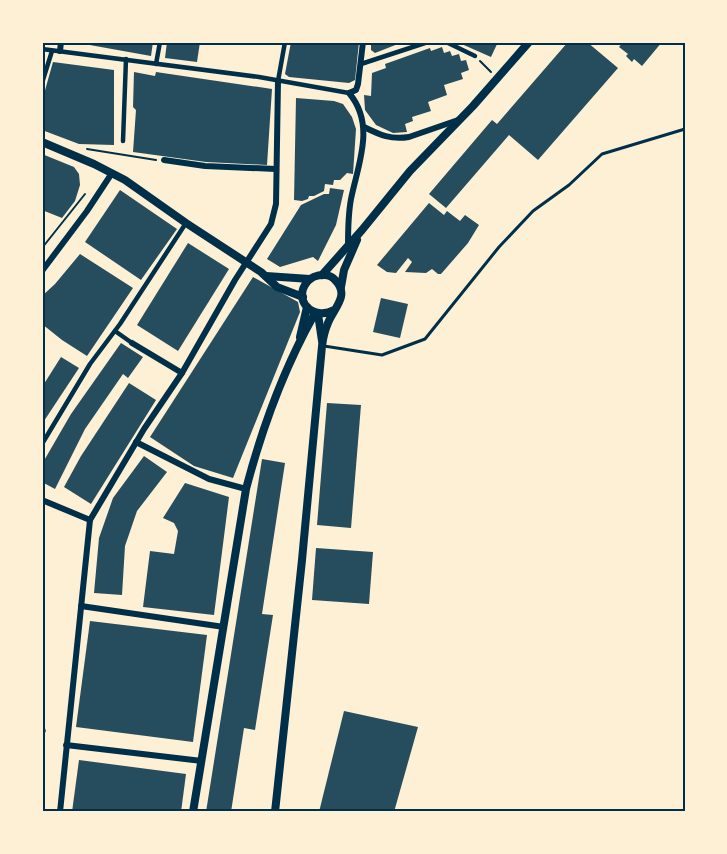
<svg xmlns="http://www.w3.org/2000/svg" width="727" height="854" font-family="'IBM Plex Sans',sans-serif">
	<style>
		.building { fill: #264d5e }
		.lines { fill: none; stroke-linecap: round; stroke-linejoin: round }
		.path { stroke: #003049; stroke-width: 2 }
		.service { stroke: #003049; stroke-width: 3 }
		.pedestrian { stroke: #003049; stroke-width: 4.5 }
		.minor { stroke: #003049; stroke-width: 6 }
		.tertiary { stroke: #003049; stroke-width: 8 }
		.neatline { fill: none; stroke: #003049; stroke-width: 2 }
	</style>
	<rect width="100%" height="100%" fill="#fdf0d5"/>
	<!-- building -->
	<g class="building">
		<polygon points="73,42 153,42 151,56"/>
		<polygon points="167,42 200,42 197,62 165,58"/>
		<polygon points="291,42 359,42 355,80 349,83 289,77 285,74"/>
		<polygon points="371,42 403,42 375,53 371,50"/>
		<polygon points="457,42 498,42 491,57"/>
		<polygon points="568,42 587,42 618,68 538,160 509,135 446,208 429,194 492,120 497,124"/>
		<polygon points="623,42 662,42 642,66 634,59 632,62 626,56 628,54 619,47"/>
		<polygon points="442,47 444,53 450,51 452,56 459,54 461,61 466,60 469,70 461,73 463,79 444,85 447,95 428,102 431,111 412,117 413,121 405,124 407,132 393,133 376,125 365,110 364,95 371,96 372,73 386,68 385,64 430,48 431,51"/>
		<polygon points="53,62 114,70 114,145 79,144 42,130 42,101"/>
		<polygon points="134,72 155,76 156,72 272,89 267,165 206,162 133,152 136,110 133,107"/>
		<polygon points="296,98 334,101 343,104 352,117 356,129 353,174 347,173 340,180 334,180 333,185 325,184 324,191 314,196 309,196 308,199 302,201 294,200"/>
		<polygon points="42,154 74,167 79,174 80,185 75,201 62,218 42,210"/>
		<polygon points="330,188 344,190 336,225 318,261 313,257 280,267 267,259 301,205 324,194 329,194"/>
		<polygon points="120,190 177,229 141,280 85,242"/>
		<polygon points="429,203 444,215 447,211 460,221 465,215 479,225 468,243 441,274 438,274 432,269 426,273 405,272 412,262 408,258 396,273 387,272 377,265"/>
		<polygon points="188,243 229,269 178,351 137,325"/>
		<polygon points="80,254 133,288 87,356 62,340 42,324 42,296 55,284"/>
		<polygon points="253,277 298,302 300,312 233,478 194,466 150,437"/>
		<polygon points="381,298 408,304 400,338 373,332"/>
		<polygon points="121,343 143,357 128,378 123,374 85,429 55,489 42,482 42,464 71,414"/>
		<polygon points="61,357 79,368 42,424 42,387"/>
		<polygon points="129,383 156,400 91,504 64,487 81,456"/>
		<polygon points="327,403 361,405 351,528 317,525"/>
		<polygon points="144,456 167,472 137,511 125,546 122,595 94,593 99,538 113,498"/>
		<polygon points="262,459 285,463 262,614 273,615 255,730 244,728 231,812 206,812"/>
		<polygon points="185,483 229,497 214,615 143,607 150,551 174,554 178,531 174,523 163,518"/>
		<polygon points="316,548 373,552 369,604 312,600"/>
		<polygon points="90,621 207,635 193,742 76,727"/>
		<polygon points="344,711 418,727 394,812 319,812"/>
		<polygon points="42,720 46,731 42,738"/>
		<polygon points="79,760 186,774 181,812 72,812"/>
	</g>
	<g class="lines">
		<!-- path -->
		<g class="path">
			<polyline points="480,61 491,72"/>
			<polyline points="87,149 156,160"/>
			<polyline points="42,248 85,194"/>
		</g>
		<!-- service -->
		<polyline class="service" points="324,346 382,355 425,339 499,247 533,211 569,185 602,154 685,129"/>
		<!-- pedestrian -->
		<g class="pedestrian">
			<polyline points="446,42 475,56"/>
			<polyline points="42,49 259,77 349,93"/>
			<polyline points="156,64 160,42"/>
			<polyline points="361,64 428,42"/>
			<polyline points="278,81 285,42"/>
			<polyline points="42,83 52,51"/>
			<polyline points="123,141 126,59"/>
			<polyline points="115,331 132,343"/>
			<polyline points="42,444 90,364 120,324 186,223"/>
		</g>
		<!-- minor -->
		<g class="minor">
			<polyline points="60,51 61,42"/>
			<path d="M364,127C380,135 391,140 409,137L461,119"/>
			<polyline points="164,160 205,166 276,169"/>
			<path d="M348,246C348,230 348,215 351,199C358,164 376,125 349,93L356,90L358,84L363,42"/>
			<polyline points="42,271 87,211 112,173"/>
			<polyline points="132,343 182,373"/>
			<polyline points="136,442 209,479 246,489"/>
			<polyline points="42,500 90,520"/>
			<polyline points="81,606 224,627"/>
			<polyline points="66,745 202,761"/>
			<polyline points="60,812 90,520 144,429 182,373 235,280 271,224 276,204 278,81"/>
		</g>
		<!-- tertiary -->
		<g class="tertiary">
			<polyline points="42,142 94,164 125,180 186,223 261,272 277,287 303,297"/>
			<polyline points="322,275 362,230 410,171 473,106 529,42"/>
			<polyline points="266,276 310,279"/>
			<polyline points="341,287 344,270 357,240"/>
			<polyline points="318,314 322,341"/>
			<polyline points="300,337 307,307"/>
			<path d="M193,812L246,489C262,428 284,368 315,313"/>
			<path d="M275,812L302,560L322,346C323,338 325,330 328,323C333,309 350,296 336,281C333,277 329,275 324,275C317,275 311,277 307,282C292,301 314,321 334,310"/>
		</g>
	</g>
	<!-- border -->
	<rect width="727" height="854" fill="none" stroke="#fdf0d5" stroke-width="87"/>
	<rect x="44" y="44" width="640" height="766" class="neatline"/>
</svg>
